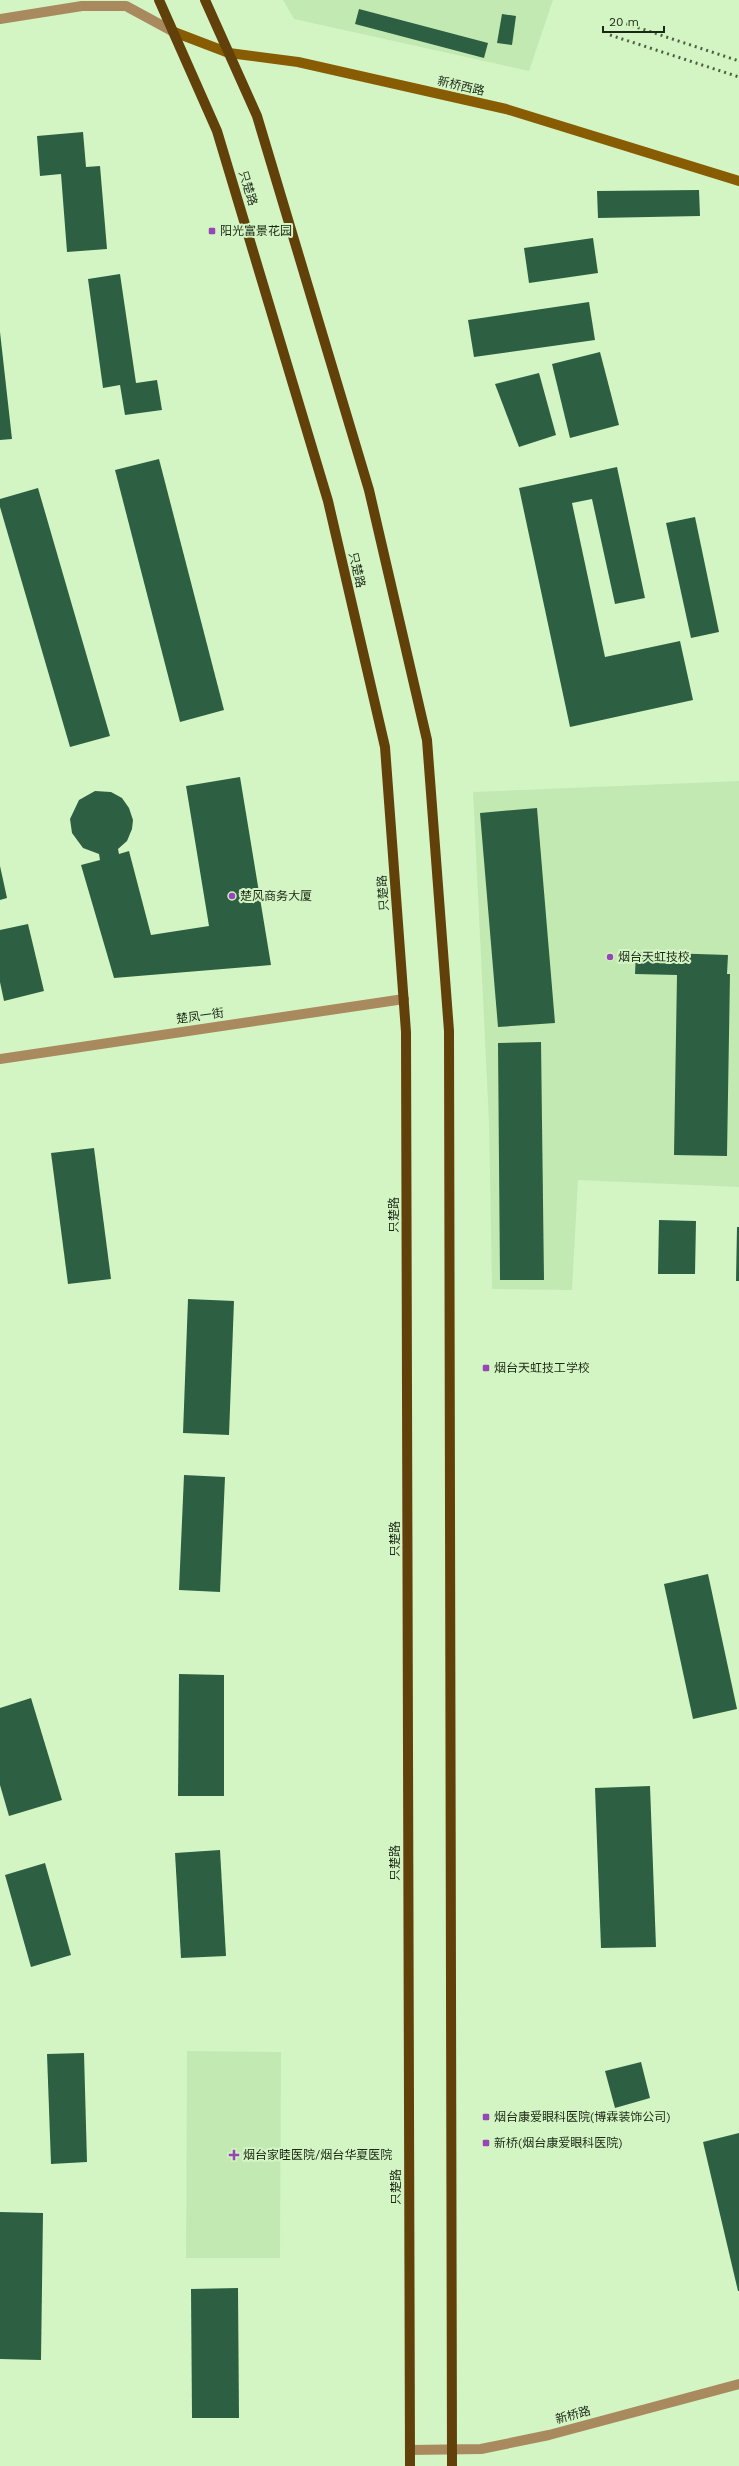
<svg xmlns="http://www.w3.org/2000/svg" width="739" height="2466" font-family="'Work Sans','Noto Sans SC',sans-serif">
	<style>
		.built { fill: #c3e9b2 }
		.building { fill: #2d6042 }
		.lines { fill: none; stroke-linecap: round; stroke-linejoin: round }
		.street { stroke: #a98a5e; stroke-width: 10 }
		.secondary { stroke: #885c02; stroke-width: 10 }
		.primary { stroke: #614109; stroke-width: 10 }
		.rail { stroke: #4d5f44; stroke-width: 3; stroke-dasharray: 2 4; stroke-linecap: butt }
		.poi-dot { fill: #9746b5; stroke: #d3f5c4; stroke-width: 1.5 }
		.labels { text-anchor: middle; stroke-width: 4; stroke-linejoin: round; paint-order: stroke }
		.street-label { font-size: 12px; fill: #1c2816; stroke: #d3f5c4 }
		.poi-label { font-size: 12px; fill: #1c2816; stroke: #d3f5c4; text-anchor: start }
	</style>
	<rect width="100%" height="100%" fill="#d3f5c4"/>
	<!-- built -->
	<g class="built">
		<polygon points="283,0 553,0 529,71 294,19"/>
		<polygon points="739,781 739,1187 578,1180 572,1290 492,1289 489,1122 473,792"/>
		<polygon points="187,2051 281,2052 280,2258 186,2258"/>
	</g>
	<!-- building -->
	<g class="building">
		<polygon points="359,9 488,43 484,58 355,24"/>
		<polygon points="502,14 516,16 512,45 497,43"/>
		<polygon points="83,132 86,167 100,166 107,249 67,252 61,174 40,176 37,136"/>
		<polygon points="699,190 700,216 598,218 597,191"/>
		<polygon points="593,238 598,273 529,283 524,248"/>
		<polygon points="120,274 136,383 157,380 162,410 125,415 120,385 103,388 88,279"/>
		<polygon points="589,302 595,340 474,357 468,320"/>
		<polygon points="0,332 12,439 0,440"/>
		<polygon points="600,352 619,425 570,438 552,364"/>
		<polygon points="539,373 556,435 519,447 495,384"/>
		<polygon points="159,459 224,710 180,722 115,470"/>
		<polygon points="617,467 645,598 615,604 592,499 572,503 605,657 680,641 693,700 570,727 519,488"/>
		<polygon points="38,488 110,736 70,747 0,507 0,499"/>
		<polygon points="695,517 719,632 691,638 666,523"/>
		<polygon points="240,777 271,965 114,978 81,865 100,860 99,854 83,848 72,833 70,819 79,800 95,791 111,792 122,798 129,808 133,820 132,829 127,841 118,849 119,854 129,851 151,935 209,926 186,786"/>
		<polygon points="537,808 555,1023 498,1027 480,813"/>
		<polygon points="0,866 7,898 0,900"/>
		<polygon points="28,924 44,991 4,1001 0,982 0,930"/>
		<polygon points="636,952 728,955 727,974 730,974 727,1156 674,1155 677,975 635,974"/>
		<polygon points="541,1042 544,1280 500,1280 498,1043"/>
		<polygon points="94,1148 111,1279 68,1284 51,1153"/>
		<polygon points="659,1220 696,1221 695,1274 658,1274"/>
		<polygon points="737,1227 739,1227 739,1281 736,1281"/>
		<polygon points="188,1299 234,1301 229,1435 183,1433"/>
		<polygon points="184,1475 225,1477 220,1592 179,1590"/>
		<polygon points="708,1574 737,1709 693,1719 664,1584"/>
		<polygon points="179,1674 224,1675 224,1796 178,1796"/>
		<polygon points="31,1698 62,1800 9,1816 0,1785 0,1708"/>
		<polygon points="650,1786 656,1947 601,1948 595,1788"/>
		<polygon points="220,1850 226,1956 181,1958 175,1853"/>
		<polygon points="45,1863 71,1955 31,1967 5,1875"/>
		<polygon points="84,2053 87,2162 51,2164 47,2054"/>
		<polygon points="641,2062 650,2098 615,2108 605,2071"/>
		<polygon points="739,2133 739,2291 738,2291 703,2142"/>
		<polygon points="0,2212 43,2213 41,2360 0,2359"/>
		<polygon points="238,2288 239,2418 192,2418 191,2289"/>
	</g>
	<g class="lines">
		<!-- street -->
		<g class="street">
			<polyline points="0,19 82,6 126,6 174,32"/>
			<polyline points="0,1059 404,999"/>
			<polyline points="410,2450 481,2449 549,2435 739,2384"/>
		</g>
		<!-- secondary -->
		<polyline class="secondary" points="174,32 229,53 298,62 506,109 739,181"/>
		<!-- primary -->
		<g class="primary">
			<polyline points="159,0 217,131 328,501 385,747 406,1032 410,2466"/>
			<polyline points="205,0 257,116 369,490 427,740 449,1031 452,2466"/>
		</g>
		<!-- rail -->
		<g class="rail">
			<polyline points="615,20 739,61"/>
			<polyline points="610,35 739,77"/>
		</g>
	</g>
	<!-- markers -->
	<g class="poi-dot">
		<rect x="208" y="227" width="8" height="8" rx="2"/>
		<circle cx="232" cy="896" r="4"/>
		<circle cx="610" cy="957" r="4"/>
		<rect x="482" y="1364" width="8" height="8" rx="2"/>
		<rect x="482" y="2113" width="8" height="8" rx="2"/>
		<rect x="482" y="2139" width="8" height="8" rx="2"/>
		<path d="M232 2149h4v4h4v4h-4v4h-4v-4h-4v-4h4z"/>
	</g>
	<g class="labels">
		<!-- street labels -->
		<g class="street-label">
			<text transform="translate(461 86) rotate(13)" y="4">新桥西路</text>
			<text transform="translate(248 188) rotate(73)" y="4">只楚路</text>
			<text transform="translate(357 570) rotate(77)" y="4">只楚路</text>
			<text transform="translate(383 893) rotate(-94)" y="4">只楚路</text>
			<text transform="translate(200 1016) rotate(-8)" y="4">楚凤一街</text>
			<text transform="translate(394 1215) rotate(-90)" y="4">只楚路</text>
			<text transform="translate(395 1539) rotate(-90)" y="4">只楚路</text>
			<text transform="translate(395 1863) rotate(-90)" y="4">只楚路</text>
			<text transform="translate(396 2187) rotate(-90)" y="4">只楚路</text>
			<text transform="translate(573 2415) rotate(-15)" y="4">新桥路</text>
		</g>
		<!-- poi labels -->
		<g class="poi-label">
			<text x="220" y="235">阳光富景花园</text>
			<text x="240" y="900">楚风商务大厦</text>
			<text x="618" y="961">烟台天虹技校</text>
			<text x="494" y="1372">烟台天虹技工学校</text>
			<text x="494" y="2121">烟台康爱眼科医院(博霖装饰公司)</text>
			<text x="494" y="2147">新桥(烟台康爱眼科医院)</text>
			<text x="243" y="2159">烟台家睦医院/烟台华夏医院</text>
		</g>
	</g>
	<!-- scale -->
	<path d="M603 26v6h61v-6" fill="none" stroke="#1c2816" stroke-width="2"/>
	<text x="609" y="26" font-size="12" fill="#1c2816" stroke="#d3f5c4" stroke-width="3" paint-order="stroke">20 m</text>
</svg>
